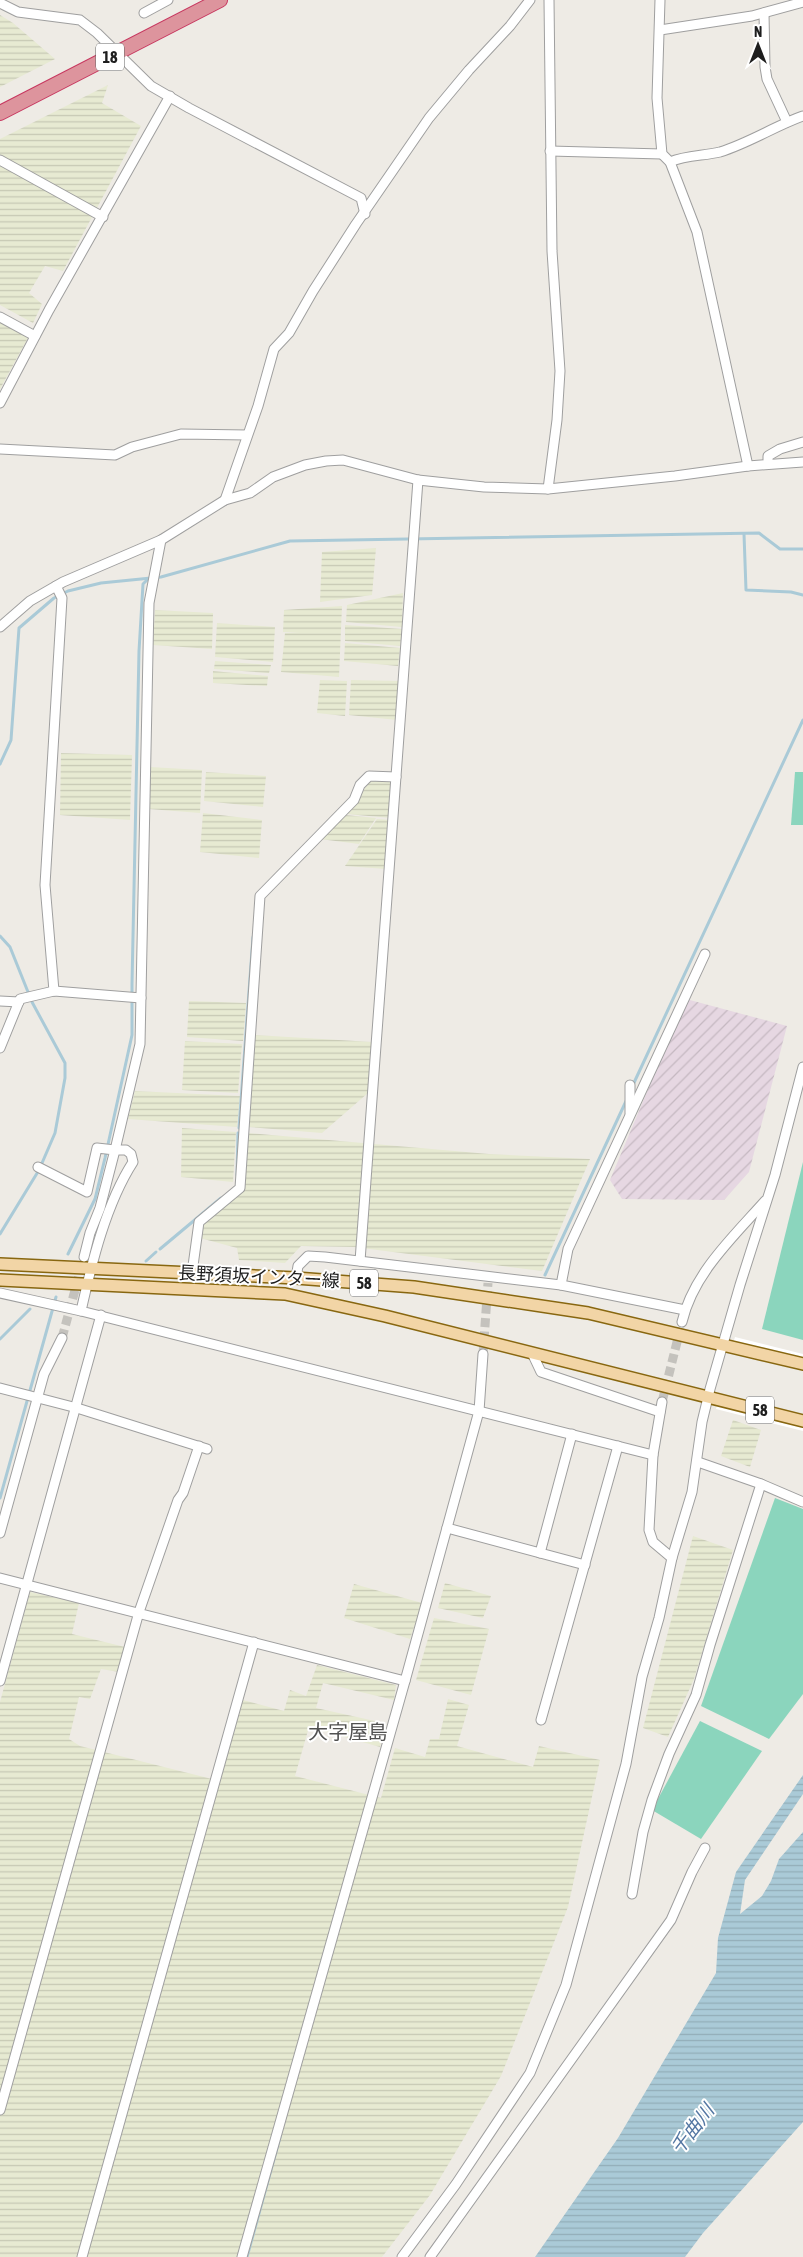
<svg xmlns="http://www.w3.org/2000/svg" width="803" height="2257" font-family="'Asap Condensed','Noto Sans JP',sans-serif">
	<style>
		.industrial { fill: url(#industrial-furrows) }
		.farmland { fill: url(#farmland-rules) }
		.pitch { fill: #8bd5bd }
		.water { fill: url(#water-rules) }
		.pier { fill: #fff }
		.lines { fill: none; stroke-linecap: round; stroke-linejoin: round }
		.stream { stroke: #aacad7; stroke-width: 3 }
		.minor-tunnel { stroke: #c4c2bd; stroke-width: 9; stroke-dasharray: 9 4.5; stroke-linecap: butt }
		.minor-casing { stroke: #9f9f9f; stroke-width: 11 }
		.major-casing { stroke: #886710; stroke-width: 14 }
		.highway-casing { stroke: #c7375f; stroke-width: 16 }
		.minor { stroke: #fff; stroke-width: 9 }
		.major { stroke: #f2d5a6; stroke-width: 11 }
		.highway { stroke: #dd949d; stroke-width: 14 }
		.labels { text-anchor: middle; stroke-width: 4; stroke-linejoin: round; paint-order: stroke }
		.shield { fill: #fff; stroke: #626262; stroke-width: 1 }
		.shield-label { font-size: 16px; font-weight: bold; fill: #1e1e1e }
		.street-label { font-size: 18px; fill: #1e1e1e; stroke: #fff }
		.water-label { font-size: 19px; font-style: italic; fill: #5477a3; stroke: #fff }
		.quarter-label { font-size: 20px; fill: #515151; stroke: #fff }
	</style>
	<defs>
		<pattern id="industrial-furrows" width="10" height="10" patternUnits="userSpaceOnUse" patternTransform="scale(1.25)"><rect width="10" height="10" fill="#e6d7e2"/><path d="M-1 1l2-2M0 10L10 0M9 11l2-2" fill="none" stroke="#c5b8c1"/></pattern>
		<pattern id="farmland-rules" width="6" height="5" patternUnits="userSpaceOnUse" patternTransform="scale(1.25)"><rect width="6" height="5" fill="#e7ead2"/><path d="M0 2.5h6" fill="none" stroke="#c6c8b4"/></pattern>
		<pattern id="water-rules" width="6" height="5" patternUnits="userSpaceOnUse" patternTransform="scale(1.25)"><rect width="6" height="5" fill="#aacad7"/><path d="M0 2.5h6" fill="none" stroke="#92adb8"/></pattern>
	</defs>
	<rect width="100%" height="100%" fill="#eeebe5"/>
	<!-- industrial -->
	<polygon class="industrial" points="686,999 787,1026 749,1172 724,1200 622,1199 610,1180"/>
	<!-- farmland -->
	<g class="farmland">
		<polygon points="0,15 13,23 55,59 0,87"/>
		<polygon points="108,85 102,103 141,126 63,271 45,266 29,293 42,304 33,323 0,305 0,139"/>
		<polygon points="0,322 29,336 0,389"/>
		<polygon points="376,548 372,595 320,602 322,552"/>
		<polygon points="403,593 402,627 346,622 347,605"/>
		<polygon points="342,606 339,677 281,672 285,633 299,633 283,632 284,610"/>
		<polygon points="155,610 213,613 212,649 153,645"/>
		<polygon points="217,623 275,627 273,662 215,657"/>
		<polygon points="345,625 402,629 400,646 345,641"/>
		<polygon points="345,643 400,648 398,666 344,661"/>
		<polygon points="215,661 271,665 269,673 214,669"/>
		<polygon points="213,671 268,676 267,686 213,683"/>
		<polygon points="320,680 347,681 345,716 317,713"/>
		<polygon points="351,680 399,681 397,720 349,715"/>
		<polygon points="61,753 132,755 130,820 60,815"/>
		<polygon points="150,767 202,770 200,813 149,809"/>
		<polygon points="206,772 266,776 263,807 204,801"/>
		<polygon points="372,778 393,780 391,818 347,814"/>
		<polygon points="203,813 262,820 259,858 200,852"/>
		<polygon points="345,815 376,818 359,844 320,839"/>
		<polygon points="377,819 391,820 386,869 345,866"/>
		<polygon points="189,1001 246,1003 243,1041 187,1037"/>
		<polygon points="255,1035 372,1042 368,1093 322,1133 249,1127"/>
		<polygon points="185,1041 242,1044 238,1093 182,1090"/>
		<polygon points="135,1091 240,1096 237,1127 128,1119"/>
		<polygon points="182,1128 236,1132 233,1182 181,1177"/>
		<polygon points="247,1133 489,1154 590,1159 542,1271 354,1247 301,1246 285,1263 239,1260 237,1248 200,1238 203,1223 243,1188"/>
		<polygon points="733,1420 761,1430 750,1467 721,1456"/>
		<polygon points="693,1536 733,1550 694,1679 668,1737 643,1728"/>
		<polygon points="445,1583 491,1596 483,1618 438,1608"/>
		<polygon points="354,1584 422,1603 410,1639 344,1618"/>
		<polygon points="30,1592 79,1603 72,1634 125,1647 119,1672 101,1669 90,1699 79,1697 69,1739 80,1746 220,1781 243,1700 284,1711 290,1690 306,1696 317,1665 396,1685 394,1700 323,1683 316,1708 384,1723 380,1747 309,1727 295,1776 381,1798 395,1748 425,1757 430,1739 439,1739 448,1699 469,1705 457,1746 533,1767 539,1746 600,1760 568,1907 501,2076 430,2195 382,2257 0,2257 0,1702"/>
		<polygon points="434,1618 489,1629 471,1695 416,1680"/>
	</g>
	<!-- pitch -->
	<g class="pitch">
		<polygon points="795,772 803,772 803,825 791,825"/>
		<polygon points="803,1162 803,1340 762,1329"/>
		<polygon points="775,1498 803,1509 803,1694 769,1739 701,1706"/>
		<polygon points="700,1721 762,1751 701,1839 652,1810"/>
	</g>
	<!-- water -->
	<polygon class="water" points="803,1775 803,1794 745,1880 740,1914 762,1896 771,1881 779,1859 803,1832 803,2122 703,2233 685,2257 535,2257 618,2138 716,1973 718,1938 736,1872"/>
	<!-- pier -->
	<g class="pier">
		<polygon points="735,1337 803,1354 803,1371 730,1353"/>
		<polygon points="719,1396 803,1417 803,1431 716,1409"/>
	</g>
	<g class="lines">
		<!-- stream -->
		<g class="stream">
			<polyline points="744,534 746,590 791,592 803,595"/>
			<polyline points="0,764 11,740 19,628 54,598 68,591 101,583 161,577 290,541 759,533 780,549 803,549"/>
			<polyline points="0,936 10,947 28,992"/>
			<polyline points="632,1087 803,720"/>
			<polyline points="239,1128 253,937"/>
			<polyline points="237,1175 238,1133"/>
			<polyline points="0,1234 39,1170 55,1133 65,1078 65,1063 32,1002"/>
			<polyline points="160,1249 221,1198"/>
			<polyline points="68,1254 95,1199 105,1158 132,1035 132,984 139,651 143,584 147,580"/>
			<polyline points="146,1261 156,1252"/>
			<polyline points="545,1275 627,1099"/>
			<polyline points="0,1339 30,1309"/>
			<polyline points="0,1498 56,1297"/>
			<polyline points="247,2257 280,2137"/>
		</g>
		<!-- minor-tunnel -->
		<g class="minor-tunnel">
			<polyline points="62,1338 84,1257"/>
			<polyline points="483,1354 488,1283"/>
			<polyline points="662,1402 682,1322"/>
		</g>
		<!-- minor casing -->
		<g class="minor-casing">
			<g id="minor">
				<polyline points="660,0 657,98 662,154 670,162 697,232 748,466"/>
				<polyline points="0,3 18,12 80,20 97,33 151,86 189,108 361,198 365,214"/>
				<polyline points="144,13 168,0"/>
				<polyline points="764,13 765,67 767,79 787,122"/>
				<polyline points="660,30 752,16 803,2"/>
				<polyline points="550,151 662,154"/>
				<polyline points="0,160 103,217"/>
				<path d="M670,162C686,155 703,156 720,152C749,143 775,126 803,116"/>
				<polyline points="0,317 35,336"/>
				<polyline points="0,403 49,310 170,96"/>
				<polyline points="0,449 115,455 132,447 181,434 247,435"/>
				<polyline points="768,464 768,456 780,449 803,442"/>
				<polyline points="548,489 557,420 560,371 552,251 549,0"/>
				<polyline points="225,500 258,406 274,349 289,333 313,291 356,224 429,118 469,70 510,26 530,0"/>
				<path d="M161,540L149,603L140,1044L115,1150H126L131,1154L133,1162C106,1204 92,1262 81,1311L653,1455"/>
				<polyline points="0,627 30,601 63,582 161,540 225,500 250,493 273,477 305,465 326,461 343,460 418,480 484,487 548,489 675,476 748,466 803,462"/>
				<polyline points="54,991 45,885 62,598 56,586"/>
				<polyline points="0,1001 19,1002"/>
				<polyline points="0,1048 20,999 54,991 141,998"/>
				<polyline points="630,1113 630,1085"/>
				<polyline points="38,1167 87,1192 97,1148 115,1150 100,1208 90,1233 84,1257"/>
				<polyline points="360,1261 418,480"/>
				<polyline points="192,1273 199,1222 240,1188 260,896 354,800 360,785 369,776 396,777"/>
				<polyline points="296,1278 298,1266 308,1256 325,1257 561,1285 685,1310"/>
				<polyline points="561,1285 568,1249 705,954"/>
				<polyline points="0,1293 81,1311"/>
				<path d="M682,1322C693,1274 733,1237 765,1201"/>
				<polyline points="532,1353 541,1372 660,1412"/>
				<polyline points="0,1388 77,1408 207,1449"/>
				<polyline points="662,1402 653,1455 649,1530 653,1542 672,1558"/>
				<polyline points="698,1462 761,1484 803,1502"/>
				<polyline points="447,1528 585,1565"/>
				<polyline points="0,1533 44,1374 62,1338"/>
				<polyline points="540,1553 572,1434"/>
				<polyline points="0,1578 405,1681"/>
				<polyline points="0,1681 101,1315"/>
				<polyline points="541,1720 618,1446"/>
				<polyline points="632,1894 643,1832 652,1800 669,1754 696,1695 710,1645 761,1484"/>
				<polyline points="0,2110 139,1612 178,1500 183,1493 199,1446"/>
				<polyline points="82,2257 254,1642"/>
				<polyline points="242,2257 405,1681 479,1411 483,1354"/>
				<polyline points="402,2257 456,2184 530,2073 566,1985 626,1764 642,1677 659,1618 672,1558 692,1492 702,1422 710,1389 740,1285 775,1175 803,1067"/>
				<polyline points="430,2257 671,1920 692,1872 705,1848"/>
			</g>
		</g>
		<!-- major casing -->
		<g class="major-casing">
			<g id="major">
				<polyline points="0,1264 296,1278 414,1287 588,1313 803,1364"/>
				<polyline points="0,1280 285,1294 385,1316 803,1421"/>
			</g>
		</g>
		<!-- highway casing -->
		<g class="highway-casing">
			<polyline id="highway" points="0,113 220,0"/>
		</g>
		<!-- minor -->
		<use href="#minor" class="minor"/>
		<!-- major -->
		<use href="#major" class="major"/>
		<!-- highway -->
		<use href="#highway" class="highway"/>
	</g>
	<g class="labels">
		<!-- shield labels -->
		<g class="shield">
			<rect x="96" y="43.5" width="28" height="27" rx="4"/>
			<rect x="350" y="1269.5" width="28" height="27" rx="4"/>
			<rect x="746" y="1396.5" width="28" height="27" rx="4"/>
		</g>
		<g class="shield-label">
			<text x="110" y="63">18</text>
			<text x="364" y="1289">58</text>
			<text x="760" y="1416">58</text>
		</g>
		<!-- street labels -->
		<g class="street-label">
			<text transform="translate(259 1277) rotate(3)" y="6">長野須坂インター線</text>
		</g>
		<!-- water labels -->
		<g class="water-label">
			<text transform="translate(692 2129) rotate(-52)" y="7">千曲川</text>
		</g>
		<!-- quarter labels -->
		<g class="quarter-label">
			<text x="348" y="1739">大字屋島</text>
		</g>
	</g>
	<!-- north arrow -->
	<g transform="translate(758 45)" stroke="#ffffff" stroke-width="4" paint-order="stroke">
	<path d="M0-4L9 19L0 12L-9 19Z" fill="#1e1e1e"/>
	<text y="-8" font-size="14" font-weight="bold" text-anchor="middle" fill="#1e1e1e">N</text>
	</g>
</svg>
